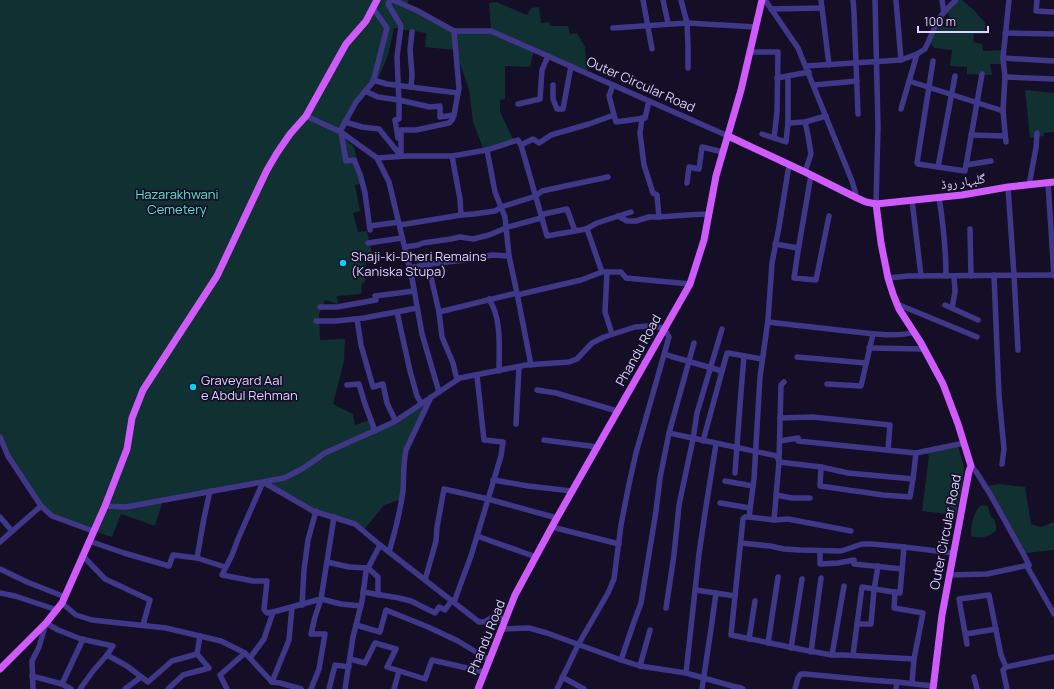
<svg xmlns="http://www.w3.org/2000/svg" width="1054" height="689" font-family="Manrope,'Noto Naskh Arabic',sans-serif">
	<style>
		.green { fill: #113032 }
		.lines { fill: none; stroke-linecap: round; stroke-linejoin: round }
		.minor { stroke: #403789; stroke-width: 5.5 }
		.major { stroke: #cf5bff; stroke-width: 7 }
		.poi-dot { fill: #00d1ff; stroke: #140e27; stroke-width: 1.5 }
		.labels { text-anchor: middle; stroke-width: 3.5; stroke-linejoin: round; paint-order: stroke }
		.street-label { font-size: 13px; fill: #ddd4ff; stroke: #140e27 }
		.park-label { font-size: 13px; fill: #59e6ce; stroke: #140e27 }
		.poi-label { font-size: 13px; fill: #ddd4ff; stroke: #140e27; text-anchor: start }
	</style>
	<rect width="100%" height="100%" fill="#140e27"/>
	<!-- green -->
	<g class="green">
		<polygon points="0,0 409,0 406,5 454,31 491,31 489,3 496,2 527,15 531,8 539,7 541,23 549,22 550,26 568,26 570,34 577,33 585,47 587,74 534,50 530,67 505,66 505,99 500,100 500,112 515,143 485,153 473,122 469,89 455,50 425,47 426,33 394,28 388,56 376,83 357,105 342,136 354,147 364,183 355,185 360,211 353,213 358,232 367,231 374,263 366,263 365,282 362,283 361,294 337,296 338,304 325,300 319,314 320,340 345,339 344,361 333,404 353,414 355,425 370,420 373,431 431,397 406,450 402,499 384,505 363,531 355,524 313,511 263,482 163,500 155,526 121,514 112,537 93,531 52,516 39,505 0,437"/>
		<polygon points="960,0 962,0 974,10 985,23 985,34 974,34 973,42 982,44 983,51 1002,50 1003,64 990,64 992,75 967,74 967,67 950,66 952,50 934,48 932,45 927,44 941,23 944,27 952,20 947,13"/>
		<polygon points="1025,90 1054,93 1054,132 1044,133 1044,136 1030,138"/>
		<polygon points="958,446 964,467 962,486 956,515 922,511 929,456 926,451"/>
		<polygon points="999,484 1025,487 1031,524 1041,527 1054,522 1054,550 1026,553 987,486"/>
		<path d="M985,505L988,507L991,517L994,519L996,525V530C990,537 980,539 971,536C971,525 973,514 980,506Z"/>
	</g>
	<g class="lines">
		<!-- minor -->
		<g class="minor">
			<polyline points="391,0 388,4 401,26 397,57 399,103 399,119 395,120 398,138"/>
			<polyline points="393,0 416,10 454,31 491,31 728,136"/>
			<polyline points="643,0 652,49"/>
			<polyline points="663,0 668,23"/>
			<polyline points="681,0 687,23 688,45 688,68"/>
			<polyline points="765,0 798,48 852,181 857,198"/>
			<polyline points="821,0 829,65"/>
			<polyline points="853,0 854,12 858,114"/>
			<polyline points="875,0 878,127 876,204"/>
			<polyline points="896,0 901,60"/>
			<polyline points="1037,0 1036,11 1054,12"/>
			<polyline points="771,9 822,8"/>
			<polyline points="944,12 956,0"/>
			<polyline points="613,28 687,23 756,27"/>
			<polyline points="1005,33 1054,34"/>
			<polyline points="750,52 778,52 777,112 774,138 786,142 788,123 788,76"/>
			<polyline points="1003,58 1054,61"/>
			<polyline points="933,61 917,163 918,164 965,171 982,74"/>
			<polyline points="806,66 901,60 917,54"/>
			<polyline points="1005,77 1054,79"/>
			<polyline points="777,78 809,72"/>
			<polyline points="373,80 387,84 458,93"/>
			<polyline points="909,81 1003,111"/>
			<polyline points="553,85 553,99 557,109 563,109 571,66"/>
			<polyline points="613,85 609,96 614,115 589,124 551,135 539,143 533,139 521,145 547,236 586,229 597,223 631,212"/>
			<polyline points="814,85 857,81"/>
			<polyline points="411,87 412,74 410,50 412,32"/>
			<polyline points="365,91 378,97 399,100 430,107 440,106 440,117 454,115"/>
			<polyline points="518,104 540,99 542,70 548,56"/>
			<polyline points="901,109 917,54 925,49 938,20 944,12 942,0"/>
			<polyline points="614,115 616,122 645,118 649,101"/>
			<polyline points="306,116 341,132 377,158 389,182 412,278 422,334 439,392"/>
			<path d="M642,118L640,133L644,165L653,193L657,195L659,217C676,216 693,214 709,214"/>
			<polyline points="345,122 362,127 379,129 401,156 401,130 416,130 449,123 452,120 454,115 459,88 454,31"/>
			<polyline points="788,123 805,122"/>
			<polyline points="340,131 356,102 373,82 387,28 373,8"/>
			<polyline points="341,132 346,161 354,160 360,174 365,193 370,230"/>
			<polyline points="762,134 774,138"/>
			<polyline points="971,135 1005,136"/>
			<polyline points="1006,142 1003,111 1005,77 1003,58 1009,0"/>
			<polyline points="487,150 495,192 505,217 509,256 517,293"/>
			<polyline points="452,156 460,199 461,215"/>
			<polyline points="377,158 407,156 452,156 487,150 518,140 521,145"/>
			<polyline points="966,165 991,161"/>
			<polyline points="938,167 955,76"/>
			<polyline points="805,172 811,154 808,135 805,122 826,116"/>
			<polyline points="811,175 798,251 794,278 816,280 829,216"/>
			<polyline points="687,183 689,167 699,169 702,147 723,152"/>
			<polyline points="1048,183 1054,276"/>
			<polyline points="1029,185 1036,148 1037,133"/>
			<polyline points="1008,187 1014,275 1018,350"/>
			<path d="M939,197C943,223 946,249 946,276"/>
			<polyline points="912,200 921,276"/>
			<polyline points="618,216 627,221 636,221 649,217 659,217"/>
			<polyline points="400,225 461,215 474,214 495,211 501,207 536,196 542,191 608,177"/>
			<polyline points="370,226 399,222"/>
			<polyline points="586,229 587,229 602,272"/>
			<polyline points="970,229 971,276"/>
			<polyline points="368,243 402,238"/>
			<polyline points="775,244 798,248"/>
			<polyline points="405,247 418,245 423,243 451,239 460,237 473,239 489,235 508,227 541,218 544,214 567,209 575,231"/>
			<polyline points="428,264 439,312 517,293 531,365"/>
			<polyline points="409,268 430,264 465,260 492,255 509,256"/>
			<polyline points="607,272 605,312 612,334"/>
			<polyline points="994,275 999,396 1004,449 1002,464"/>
			<polyline points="888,278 908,276 1054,275"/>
			<polyline points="517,295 581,280 602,272 621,272 626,278 690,284"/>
			<path d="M489,299C502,319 499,348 499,371"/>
			<polyline points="897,304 977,337"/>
			<polyline points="945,305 978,320"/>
			<polyline points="320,307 337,307 376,300 375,296 414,291"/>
			<polyline points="952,308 955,292 954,276"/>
			<polyline points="397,312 410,371 417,396 421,403"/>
			<polyline points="439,312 442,337 453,363 457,380"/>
			<polyline points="357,319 361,345 373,387 383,384 387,403 395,420"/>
			<polyline points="316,321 336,321 364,318 417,308"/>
			<path d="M768,322C794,325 821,328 847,331C865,333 898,338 914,332"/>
			<polyline points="869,348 924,349"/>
			<polyline points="665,354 670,356 722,371"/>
			<polyline points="797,357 866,363"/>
			<polyline points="784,382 781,385 779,462 774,520 749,517 745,517 743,519 731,635 804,650 832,655 844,655 914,659"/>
			<polyline points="827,384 861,386 873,334"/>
			<polyline points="347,385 359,384 365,404 375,431"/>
			<polyline points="537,390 556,393 617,411"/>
			<polyline points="780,418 813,417 890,425 888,450"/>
			<polyline points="516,424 519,367"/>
			<polyline points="669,433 777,456 779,462 821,467 848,473 913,479"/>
			<polyline points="0,437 8,456 41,506 52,516 93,531"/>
			<polyline points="544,440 597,447"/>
			<polyline points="703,441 727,353 728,353 762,359"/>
			<polyline points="780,441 798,438 798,441 916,453 964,443"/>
			<polyline points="971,466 977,473 990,494 1024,555 1029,565 1028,568 1054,614"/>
			<polyline points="821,467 820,486 883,495 910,497 913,479 916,453"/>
			<polyline points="735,473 741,392 744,356"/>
			<polyline points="493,480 528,486 572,491"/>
			<polyline points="725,481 753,486"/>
			<polyline points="776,495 792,498 810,498"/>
			<polyline points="720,503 750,508"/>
			<polyline points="105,506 126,507 284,478 302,469 325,453 394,422 460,378 526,365 569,362 577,359 592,343 604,337 635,327 649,326 664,328 669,337 636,453 629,484 621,525 614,579 608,593 578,645 557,689"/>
			<polyline points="0,517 12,531"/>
			<polyline points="749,517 754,479 760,377 768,320 772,263 779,227 789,165"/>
			<polyline points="774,520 788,519 851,531"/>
			<polyline points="552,527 619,544"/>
			<polyline points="477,536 536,557"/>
			<polyline points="89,541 124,553 169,566 173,555 197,558 225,567"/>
			<polyline points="0,542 41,506"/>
			<polyline points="741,543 770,546 784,549 800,550 841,551 862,544 872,544 904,547"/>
			<polyline points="820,551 820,564 838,563 854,560 854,564 902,569"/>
			<path d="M389,552C395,532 400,512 403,491C404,478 403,464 406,450L431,397"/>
			<polyline points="83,556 105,579 150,600 143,625"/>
			<polyline points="197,558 204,518 210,491"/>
			<polyline points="327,562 349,567 368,568 378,577 378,595"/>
			<polyline points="0,569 27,582 65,597"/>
			<polyline points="949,575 987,574 1029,565"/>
			<polyline points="425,580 436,541 437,527 444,489 488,499 557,518"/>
			<polyline points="696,590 735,596"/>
			<polyline points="363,592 399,598 411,601 435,613 439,607 445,610 452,600"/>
			<polyline points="895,592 894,608 923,613 914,659 912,683"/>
			<polyline points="0,593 15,596 57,610"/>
			<polyline points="454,602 471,556 501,456 503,442 484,440 477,376"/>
			<polyline points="62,603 76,615 92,620 166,628 221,641 245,653 272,682 280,683 301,689"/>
			<polyline points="302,605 304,570 308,540 316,511"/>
			<polyline points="361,606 341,604 321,599 273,612 267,613 265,611 264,609 267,581 253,581 222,575 232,555 238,539 263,482 313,511 355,524 380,545 479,622 484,622 494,616 505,620"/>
			<polyline points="666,608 674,555 679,505 693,439 697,413 722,329"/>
			<polyline points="857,624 871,624 874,590 878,566"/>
			<polyline points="356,625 380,632 386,610 428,627 458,641 489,660"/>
			<polyline points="501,629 529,628 547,633 621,660 640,666 686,673 732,686 741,688 743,689"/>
			<polyline points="966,634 996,629"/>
			<polyline points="749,639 755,601"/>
			<polyline points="768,643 778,577"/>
			<polyline points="967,644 959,599 989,595 1001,655 1006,667"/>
			<polyline points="791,648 802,579"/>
			<polyline points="811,652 821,578"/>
			<polyline points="107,655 127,666 148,682 172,661 197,654"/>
			<polyline points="832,655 844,586"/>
			<polyline points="853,655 862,587 900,593 904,547 953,553"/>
			<polyline points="250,658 264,639 273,612"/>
			<polyline points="350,659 365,663 375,643 396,649 387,667 425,679 432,660 484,672"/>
			<polyline points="621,660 634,622 641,603 656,511 660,478 669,433 694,343"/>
			<polyline points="640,666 650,630"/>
			<polyline points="686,673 699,554 705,513 716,444"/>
			<polyline points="32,676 62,684 71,689"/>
			<polyline points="562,677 584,689"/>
			<polyline points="974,677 977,689"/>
			<polyline points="272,682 289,640 292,607"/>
			<polyline points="62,684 83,639"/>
			<polyline points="33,689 32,661 39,647 46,623 58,630 81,639 113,646 107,655 93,671 80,689"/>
			<polyline points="125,689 141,677"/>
			<polyline points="168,689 183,675 209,668 197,654 200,636"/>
			<polyline points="227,689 220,675 245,653"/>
			<polyline points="311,689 319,669 325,634 311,634 315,617 321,599 334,517"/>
			<polyline points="329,689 335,665 349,667"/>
			<polyline points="345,689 353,637 362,601 366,572 380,545"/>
			<polyline points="394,689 399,671"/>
			<polyline points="702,689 711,629 716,593"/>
			<polyline points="795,689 798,678 801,674 805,674 869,680 897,682 933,686"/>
			<polyline points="896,689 897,682"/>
			<polyline points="1007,689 1003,670 1006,667 1054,657"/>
		</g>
		<!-- major -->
		<g class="major">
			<polyline points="728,136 805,172 857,198 866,202 876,204 962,195 1008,187 1054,182"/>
			<polyline points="876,204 881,243 888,278 893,294 899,309 921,343 943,384 958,424 971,466 969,471 942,615 933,689"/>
			<polyline points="0,669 46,623 62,603 105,506 127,449 132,418 143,390 217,276 267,170 277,153 290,134 306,116 346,44 366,21 377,0"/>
			<polyline points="478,689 515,595 554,523 690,284 704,240 716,176 741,90 762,0"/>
		</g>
	</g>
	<!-- markers -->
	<g class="poi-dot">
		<circle cx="343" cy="263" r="4"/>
		<circle cx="193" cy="387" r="4"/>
	</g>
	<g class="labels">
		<!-- street labels -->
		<g class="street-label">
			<text transform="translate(641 84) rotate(24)" y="5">Outer Circular Road</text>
			<text transform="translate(963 181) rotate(-8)" y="5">گلبہار روڈ</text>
			<text transform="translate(638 350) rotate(-61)" y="5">Phandu Road</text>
			<text transform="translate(945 532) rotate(-79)" y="5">Outer Circular Road</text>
			<text transform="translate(486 637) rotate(-68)" y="5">Phandu Road</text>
		</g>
		<!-- park labels -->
		<g class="park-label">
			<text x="177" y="199">Hazarakhwani<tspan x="177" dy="15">Cemetery</tspan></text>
		</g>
		<!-- poi labels -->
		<g class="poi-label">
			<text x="351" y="261">Shaji-ki-Dheri Remains<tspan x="351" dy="15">(Kaniska Stupa)</tspan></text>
			<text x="201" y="385">Graveyard Aal<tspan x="201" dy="15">e Abdul Rehman</tspan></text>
		</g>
	</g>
	<!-- scale -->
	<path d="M918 26v6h70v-6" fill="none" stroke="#ddd4ff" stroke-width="2"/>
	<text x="924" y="26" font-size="12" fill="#ddd4ff" stroke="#140e27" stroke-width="3" paint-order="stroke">100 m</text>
</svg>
